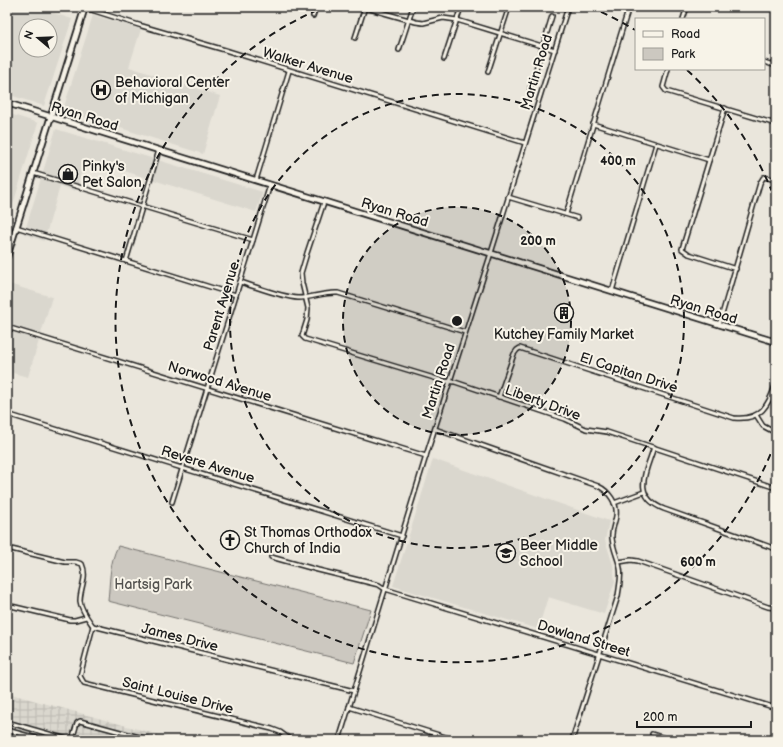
<svg xmlns="http://www.w3.org/2000/svg" width="783" height="747" font-family="'Balsamiq Sans',sans-serif">
	<style>
		.built { fill: #dad7ce; fill-rule: evenodd }
		.industrial { fill: url(#industrial-grid) }
		.green { fill: #ccc8c0; stroke: #74726e }
		.lines { fill: none; stroke-linecap: round; stroke-linejoin: round }
		.minor-casing { stroke: #1c1c1c; stroke-width: 6 }
		.secondary-casing { stroke: #1c1c1c; stroke-width: 8 }
		.minor { stroke: #f7f3e8; stroke-width: 3 }
		.secondary { stroke: #f7f3e8; stroke-width: 4.5 }
		.ring { fill: none; stroke: #1c1c1c; stroke-width: 2; stroke-dasharray: 7 5 }
		.labels { text-anchor: middle; stroke-width: 4; stroke-linejoin: round; paint-order: stroke }
		.street-label { font-size: 14px; fill: #1c1c1c; stroke: #f7f3e8 }
		.poi-label { font-size: 14px; fill: #1c1c1c; stroke: #f7f3e8; text-anchor: start }
		.park-label { font-size: 14px; fill: #51504d; stroke: #f7f3e8 }
		.centre { fill: #1c1c1c; stroke: #f7f3e8; stroke-width: 2 }
		.ring-label { font-size: 12px; text-anchor: middle; font-weight: bold; fill: #1c1c1c; stroke: #f7f3e8; stroke-width: 4; stroke-linejoin: round; paint-order: stroke }
	</style>
	<defs>
		<pattern id="industrial-grid" width="8" height="8" patternUnits="userSpaceOnUse"><rect width="8" height="8" fill="#dad7ce"/><path d="M0 4h8M4 0v8" fill="none" stroke="#bab8b0"/></pattern>
	</defs>
	<rect width="100%" height="100%" fill="#eae6dc"/>
	<filter id="ink" filterUnits="userSpaceOnUse"><feTurbulence type="fractalNoise" baseFrequency=".025" numOctaves="2"/><feDisplacementMap in="SourceGraphic" scale="8" xChannelSelector="R" yChannelSelector="G"/><feConvolveMatrix kernelMatrix="1 2 1 2 8 2 1 2 1" color-interpolation-filters="sRGB"/></filter>
	<g filter="url(#ink)">
		<!-- built -->
		<g class="built">
			<path d="M15,7H47V11L72,19L44,106L7,94V11ZM26,26H50V50H26Z"/>
			<polygon points="93,15 141,29 129,67 220,96 203,154 63,110"/>
			<polygon points="7,113 38,123 7,224"/>
			<polygon points="56,129 263,192 256,212 86,159 75,191 60,186 44,241 24,234"/>
			<polygon points="9,284 52,297 28,377 13,373 7,391 7,290"/>
			<polygon points="433,459 609,521 605,540 613,565 615,581 604,614 548,597 538,629 393,586"/>
		</g>
		<!-- industrial -->
		<polygon class="industrial" points="7,693 69,710 177,740 7,740"/>
		<!-- green -->
		<path class="green" d="M118,546L371,610L354,663L108,601C110,583 109,563 118,546Z"/>
		<g class="lines">
			<!-- minor casing -->
			<g class="minor-casing">
				<g id="minor">
					<polyline points="363,7 416,22 423,23 443,18 457,20 555,50"/>
					<polyline points="773,7 776,8"/>
					<polyline points="85,8 142,26 225,50 525,143"/>
					<polyline points="313,16 316,7"/>
					<polyline points="683,19 687,7"/>
					<polyline points="355,38 365,7"/>
					<polyline points="399,50 413,7"/>
					<polyline points="444,59 461,7"/>
					<polyline points="764,62 776,66"/>
					<polyline points="668,69 663,87 666,91 776,124"/>
					<polyline points="488,72 509,7"/>
					<polyline points="530,89 552,16"/>
					<polyline points="725,108 682,249 689,254 736,269"/>
					<polyline points="593,124 709,160"/>
					<polyline points="33,173 253,240"/>
					<polyline points="256,180 289,71"/>
					<polyline points="508,197 578,218"/>
					<polyline points="324,202 307,253 301,273 302,283 308,308 307,320 302,336 305,339 444,381 455,382 565,419 586,429 607,432 776,488"/>
					<polyline points="566,214 629,7"/>
					<polyline points="16,227 236,295"/>
					<polyline points="126,261 159,150"/>
					<path d="M240,282C257,287 281,297 298,298C312,298 324,292 338,293L465,332"/>
					<polyline points="612,291 656,144"/>
					<polyline points="719,325 760,183 763,178 764,177 776,180"/>
					<polyline points="7,327 426,456"/>
					<path d="M499,397L514,354L517,350L520,348L734,418C761,421 769,405 776,383"/>
					<polyline points="7,414 402,536"/>
					<polyline points="756,415 763,426 776,433"/>
					<path d="M435,429L598,486C609,491 618,504 616,516C615,524 611,530 612,538C613,549 618,558 620,568C622,577 619,587 618,596L572,740"/>
					<path d="M654,447C646,472 631,496 664,509L776,549"/>
					<polyline points="172,502 270,185"/>
					<polyline points="614,503 644,492"/>
					<path d="M7,548L65,562H76L82,564C88,577 80,588 80,601C81,610 88,619 93,626L354,691"/>
					<polyline points="271,557 318,570 379,585 385,589 776,708"/>
					<polyline points="619,562 631,560 638,561 768,607 775,608 776,607"/>
					<polyline points="7,605 70,620 75,620 86,617"/>
					<polyline points="93,626 80,676 84,683 272,729 280,732 291,740"/>
					<polyline points="349,707 455,740"/>
					<polyline points="7,722 70,740"/>
					<polyline points="7,730 43,740"/>
					<polyline points="652,734 671,740"/>
					<polyline points="72,740 77,723 80,721 150,740"/>
					<polyline points="339,740 426,456 491,253 568,7"/>
				</g>
			</g>
			<!-- secondary casing -->
			<g class="secondary-casing">
				<g id="secondary">
					<polyline points="7,103 776,342"/>
					<polyline points="7,257 85,7"/>
				</g>
			</g>
			<!-- minor -->
			<use href="#minor" class="minor"/>
			<!-- secondary -->
			<use href="#secondary" class="secondary"/>
		</g>
	</g>
	<!-- distance rings -->
	<circle cx="457" cy="321" r="114" fill="#1c1c1c" fill-opacity=".12"/>
	<g class="ring">
		<circle cx="457" cy="321" r="114"/>
		<circle cx="457" cy="321" r="227"/>
		<path d="M775 443A341 341 0 1 1 324 7M590 7A341 341 0 0 1 635 30M687 70A341 341 0 0 1 775 199"/>
	</g>
	<!-- icons -->
	<defs>
		<g id="hospital-ring" transform="scale(1)"><circle r="9.5" fill="#f7f3e8" stroke="#1c1c1c" stroke-width="1.5"/><path d="M-5-5h3v3.5h4V-5h3V5h-3V1.5h-4V5h-3Z" fill="#1c1c1c"/></g>
		<g id="shop-ring" transform="scale(1)"><circle r="9.5" fill="#f7f3e8" stroke="#1c1c1c" stroke-width="1.5"/><path d="M-5-2.5h2.3a2.7 3.5 0 0 1 5.4 0H5L5.5 6h-11ZM-1.5-2.5h3a1.5 2.3 0 0 0-3 0Z" fill="#1c1c1c"/></g>
		<g id="building-ring" transform="scale(1)"><circle r="9.5" fill="#f7f3e8" stroke="#1c1c1c" stroke-width="1.5"/><path d="M-4-6H4V6H1V3H-1V6H-4ZM-2.5-4.3h1.7v1.8h-1.7ZM.8-4.3h1.7v1.8H.8ZM-2.5-1h1.7V.8h-1.7ZM.8-1h1.7V.8H.8Z" fill="#1c1c1c"/></g>
		<g id="church-ring" transform="scale(1)"><circle r="9.5" fill="#f7f3e8" stroke="#1c1c1c" stroke-width="1.5"/><path d="M-1.2-6h2.4v3.5h3.3v2.4h-3.3V6h-2.4V-.1h-3.3v-2.4h3.3Z" fill="#1c1c1c"/></g>
		<g id="school-ring" transform="scale(1)"><circle r="9.5" fill="#f7f3e8" stroke="#1c1c1c" stroke-width="1.5"/><path d="M0-5L7-2L0 1L-7-2ZM-4 1L0 2.5L4 1V4Q0 6-4 4Z" fill="#1c1c1c"/></g>
	</defs>
	<g fill-rule="evenodd">
		<use href="#hospital-ring" x="101" y="90"/>
		<use href="#shop-ring" x="68" y="174"/>
		<use href="#building-ring" x="564" y="313"/>
		<use href="#church-ring" x="230" y="540"/>
		<use href="#school-ring" x="506" y="553"/>
	</g>
	<g class="labels">
		<!-- street labels -->
		<g class="street-label">
			<text transform="translate(308 65) rotate(17)" y="5">Walker Avenue</text>
			<text transform="translate(536 72) rotate(-73)" y="5">Martin Road</text>
			<text transform="translate(85 116) rotate(17)" y="5">Ryan Road</text>
			<text transform="translate(395 212) rotate(17)" y="5">Ryan Road</text>
			<text transform="translate(221 306) rotate(-73)" y="5">Parent Avenue</text>
			<text transform="translate(704 309) rotate(17)" y="5">Ryan Road</text>
			<text transform="translate(629 372) rotate(18)" y="5">El Capitan Drive</text>
			<text transform="translate(220 381) rotate(17)" y="5">Norwood Avenue</text>
			<text transform="translate(438 381) rotate(-72)" y="5">Martin Road</text>
			<text transform="translate(543 402) rotate(20)" y="5">Liberty Drive</text>
			<text transform="translate(208 464) rotate(17)" y="5">Revere Avenue</text>
			<text transform="translate(180 637) rotate(14)" y="5">James Drive</text>
			<text transform="translate(584 638) rotate(17)" y="5">Dowland Street</text>
			<text transform="translate(178 695) rotate(14)" y="5">Saint Louise Drive</text>
		</g>
		<!-- poi labels -->
		<g class="poi-label">
			<text x="115" y="87">Behavioral Center<tspan x="115" dy="16">of Michigan</tspan></text>
			<text x="82" y="171">Pinky's<tspan x="82" dy="16">Pet Salon</tspan></text>
			<text x="564" y="339" text-anchor="middle">Kutchey Family Market</text>
			<text x="244" y="537">St Thomas Orthodox<tspan x="244" dy="16">Church of India</tspan></text>
			<text x="520" y="550">Beer Middle<tspan x="520" dy="16">School</tspan></text>
		</g>
		<!-- park labels -->
		<g class="park-label">
			<text x="153" y="589">Hartsig Park</text>
		</g>
	</g>
	<circle cx="457" cy="321" r="6" class="centre"/>
	<g class="ring-label">
		<text x="618" y="165">400 m</text>
		<text x="538" y="245">200 m</text>
		<text x="698" y="566">600 m</text>
	</g>
	<!-- margin -->
	<rect width="783" height="747" fill="none" stroke="#f7f3e8" stroke-width="24"/>
	<rect x="12" y="12" width="759" height="723" fill="none" stroke="#1c1c1c" stroke-width="1.5" filter="url(#ink)"/>
	<!-- legend -->
	<rect x="635" y="18" width="130" height="52" fill="#f7f3e8" stroke="#9f9d96"/>
	<rect x="643" y="31" width="20" height="6" fill="#f7f3e8" stroke="#9f9d96"/>
	<text x="671" y="38" font-size="12" fill="#1c1c1c">Road</text>
	<rect x="643" y="48" width="20" height="12" fill="#ccc8c0" stroke="#9f9d96"/>
	<text x="671" y="58" font-size="12" fill="#1c1c1c">Park</text>
	<!-- north arrow -->
	<g transform="translate(38 38) rotate(289)"><circle r="19" fill="#f7f3e8" stroke="#9f9d96"/>
	<path d="M0-3L7 15L0 10L-7 15Z" fill="#1c1c1c"/>
	<text y="-6" font-size="11" font-weight="bold" text-anchor="middle" fill="#1c1c1c">N</text>
	</g>
	<!-- scale -->
	<path d="M637 721v6h114v-6" fill="none" stroke="#1c1c1c" stroke-width="2"/>
	<text x="643" y="721" font-size="12" fill="#1c1c1c" stroke="#f7f3e8" stroke-width="3" paint-order="stroke">200 m</text>
</svg>
